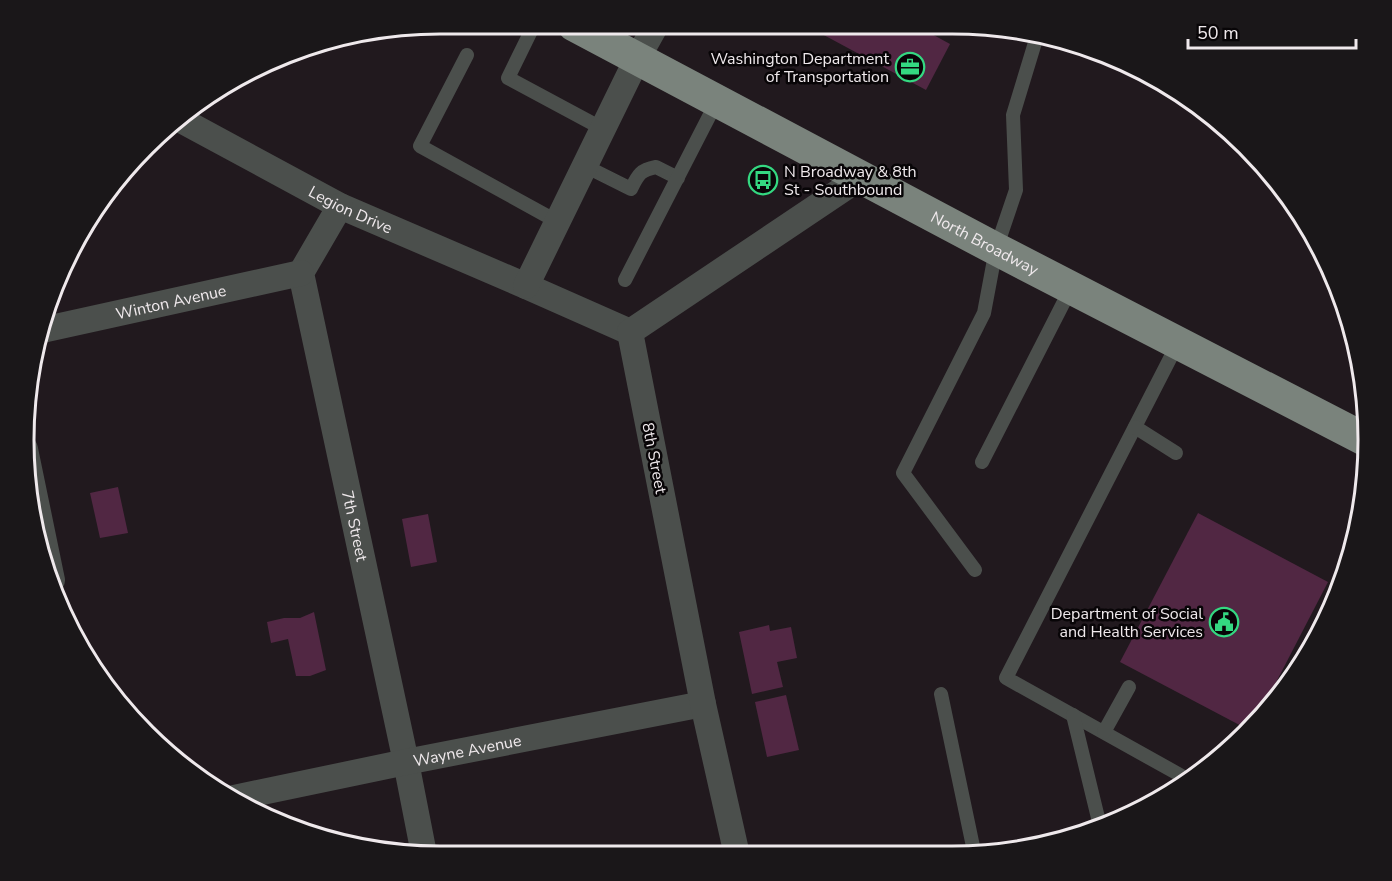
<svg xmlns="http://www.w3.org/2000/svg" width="1392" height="881" font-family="'Nunito Sans',sans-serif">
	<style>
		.building { fill: #512743 }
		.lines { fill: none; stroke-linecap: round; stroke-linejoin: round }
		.lane { stroke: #4b4f4c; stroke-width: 14 }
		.street { stroke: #4b4f4c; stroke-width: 26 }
		.primary { stroke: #7a837c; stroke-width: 33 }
		.labels { text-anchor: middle; stroke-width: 5; stroke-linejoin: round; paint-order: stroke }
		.poi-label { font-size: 16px; fill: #efe9ec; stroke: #080507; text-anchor: end }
		.street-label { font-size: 16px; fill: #efe9ec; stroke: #080507 }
		.rim { fill: none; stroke: #efe9ec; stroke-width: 3 }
	</style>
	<rect width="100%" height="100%" fill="#21191e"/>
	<!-- building -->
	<g class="building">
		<polygon points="807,26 919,27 950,44 926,90"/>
		<polygon points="118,487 128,533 100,538 90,493"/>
		<polygon points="1198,513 1328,582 1255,723 1249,730 1120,662"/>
		<polygon points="428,514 437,562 411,567 402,519"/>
		<polygon points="314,612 326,670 310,676 296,676 288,639 271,643 267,622 284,618 300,618"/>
		<polygon points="769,625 770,631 791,627 797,658 777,662 783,687 752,694 739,632"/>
		<polygon points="786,695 799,750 767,757 755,702"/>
	</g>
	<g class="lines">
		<!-- lane -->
		<g class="lane">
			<polyline points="534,25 508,78 603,129"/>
			<polyline points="421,29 422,27"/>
			<polyline points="467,55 420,146 558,222"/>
			<path d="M585,166L631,189C638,175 640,170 656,167L678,178"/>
			<polyline points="625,280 717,101"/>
			<polyline points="1178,343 1006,678 1189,780"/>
			<polyline points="1135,427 1176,453"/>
			<polyline points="982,462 1071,288"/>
			<polyline points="975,570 903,473 984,313 996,249 1016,190 1013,115 1037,36"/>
			<polyline points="941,694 975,856"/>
			<polyline points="1073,715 1100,826"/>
			<polyline points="1104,732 1129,687"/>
		</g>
		<!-- street -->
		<g class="street">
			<path id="s1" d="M181,120L340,206L526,286L630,332"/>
			<path id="s2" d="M340,206L301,273L406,762L424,854"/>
			<polyline points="526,286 637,59 656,25"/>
			<path id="s3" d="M42,330L301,273"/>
			<polyline points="25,449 52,580"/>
			<path id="s4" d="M234,798L406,762L703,704"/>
			<polyline points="737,855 703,704 630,332 861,177"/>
		</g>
		<!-- primary -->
		<path class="primary" id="s5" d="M574,25L996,249L1366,440"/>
	</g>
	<!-- icons -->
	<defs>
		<g id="office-ring" transform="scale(1.5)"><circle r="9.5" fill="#080507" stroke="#34d881" stroke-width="1.5"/><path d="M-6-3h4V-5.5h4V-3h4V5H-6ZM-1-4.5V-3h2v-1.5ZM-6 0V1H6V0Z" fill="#34d881"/></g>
		<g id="bus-ring" transform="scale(1.5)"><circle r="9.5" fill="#080507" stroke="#34d881" stroke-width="1.5"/><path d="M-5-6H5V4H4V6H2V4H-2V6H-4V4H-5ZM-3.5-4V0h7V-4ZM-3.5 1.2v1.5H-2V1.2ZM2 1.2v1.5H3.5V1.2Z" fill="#34d881"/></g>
		<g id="civic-ring" transform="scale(1.5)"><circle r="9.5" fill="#080507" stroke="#34d881" stroke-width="1.5"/><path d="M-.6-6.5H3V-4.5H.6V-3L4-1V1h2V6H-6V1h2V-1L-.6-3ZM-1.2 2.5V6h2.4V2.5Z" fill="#34d881"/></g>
	</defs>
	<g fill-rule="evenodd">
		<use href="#office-ring" x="910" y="67"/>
		<use href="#bus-ring" x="763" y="180"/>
		<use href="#civic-ring" x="1224" y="622"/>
	</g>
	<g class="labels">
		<!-- poi labels -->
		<g class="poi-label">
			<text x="889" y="64">Washington Department<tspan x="889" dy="18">of Transportation</tspan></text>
			<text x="784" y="177" text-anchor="start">N Broadway &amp; 8th<tspan x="784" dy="18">St - Southbound</tspan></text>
			<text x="1203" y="619">Department of Social<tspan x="1203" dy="18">and Health Services</tspan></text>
		</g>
		<!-- street labels -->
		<g class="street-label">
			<text dy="6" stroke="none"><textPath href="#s1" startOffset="192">Legion Drive</textPath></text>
			<text dy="6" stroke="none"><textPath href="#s5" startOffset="465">North Broadway</textPath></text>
			<text dy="6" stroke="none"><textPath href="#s3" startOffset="132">Winton Avenue</textPath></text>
			<text transform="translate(655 458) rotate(79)" y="6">8th Street</text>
			<text dy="6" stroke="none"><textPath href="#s2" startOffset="336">7th Street</textPath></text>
			<text dy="6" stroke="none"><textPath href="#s4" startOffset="238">Wayne Avenue</textPath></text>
		</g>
	</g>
	<!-- crop -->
	<path d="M0 0H1392V881H0ZM440 34H952A406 406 0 0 1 1358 440V440A406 406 0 0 1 952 846H440A406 406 0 0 1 34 440V440A406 406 0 0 1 440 34Z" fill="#1a1719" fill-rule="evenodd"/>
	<path class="rim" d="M440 34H952A406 406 0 0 1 1358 440V440A406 406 0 0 1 952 846H440A406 406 0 0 1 34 440V440A406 406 0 0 1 440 34Z"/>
	<!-- scale -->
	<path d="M1188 39v9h168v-9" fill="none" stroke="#efe9ec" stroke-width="3"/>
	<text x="1197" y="39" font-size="18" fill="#efe9ec" stroke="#080507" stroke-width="4.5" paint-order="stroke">50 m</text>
</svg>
